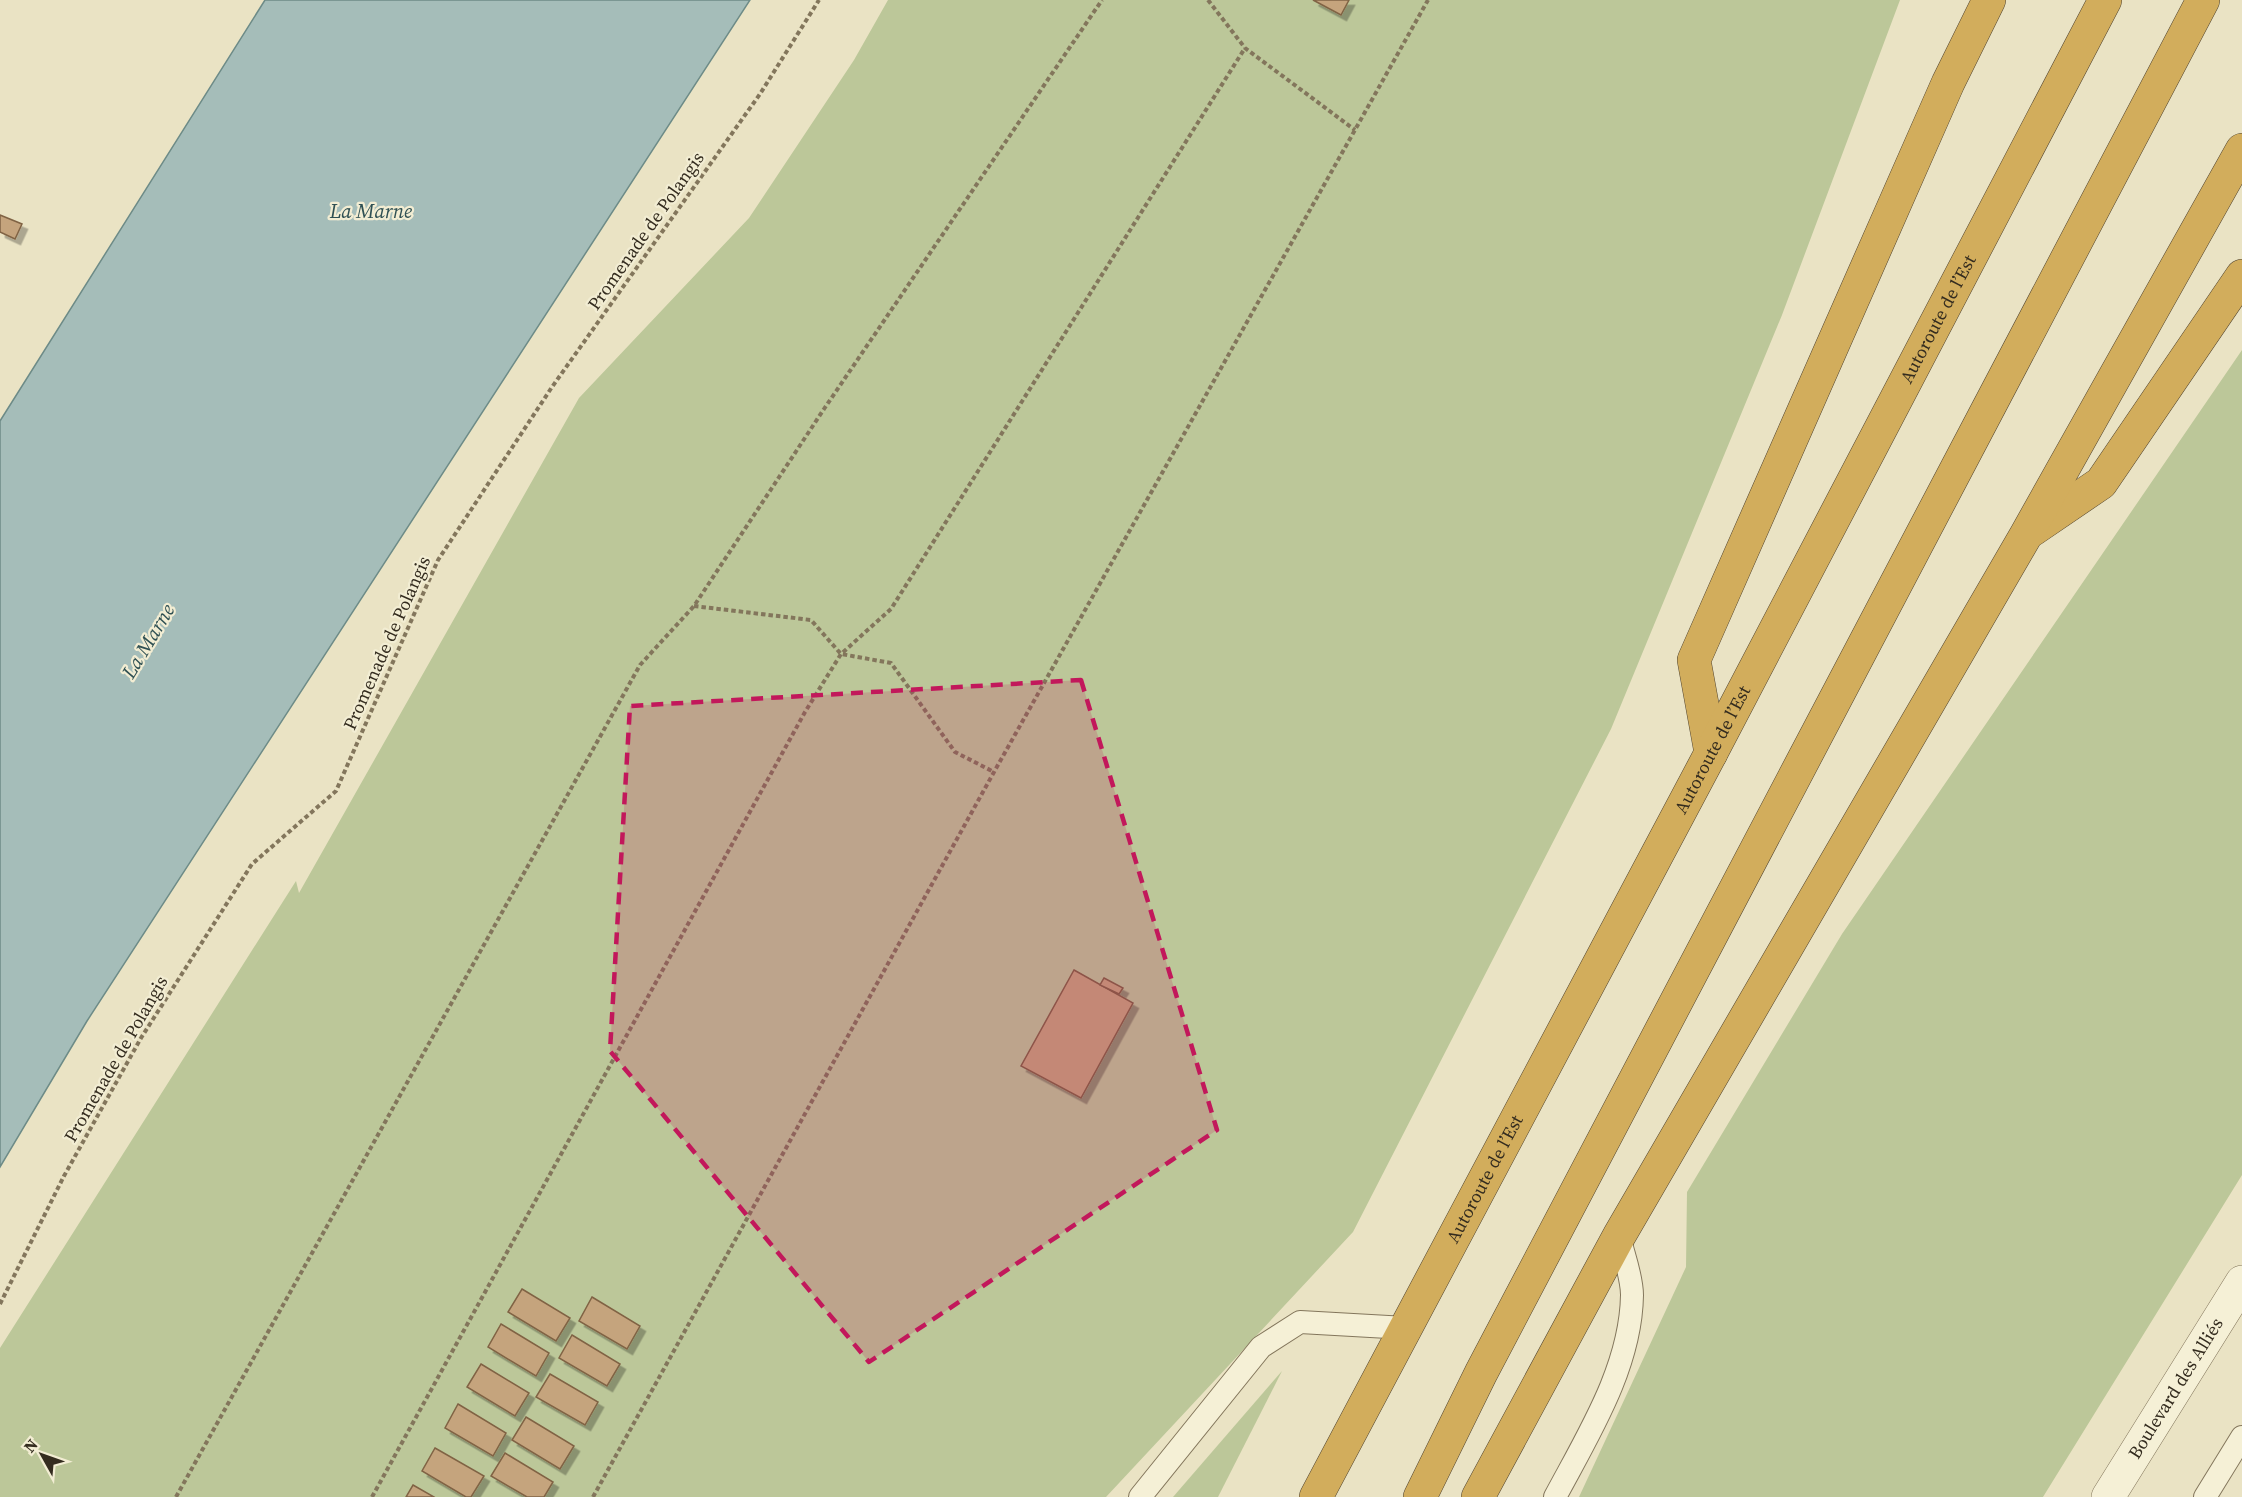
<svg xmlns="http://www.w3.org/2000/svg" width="2242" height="1497" font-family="'Source Serif 4',serif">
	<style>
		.green { fill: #bcc799 }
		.water { fill: #a5bdb9; stroke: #6d8b87; stroke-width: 1.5 }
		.building { fill: #c5a47d; stroke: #806344; stroke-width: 1.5; filter: url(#shadow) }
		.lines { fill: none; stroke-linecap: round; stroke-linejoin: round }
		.lane-casing { stroke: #83765c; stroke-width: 24 }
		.street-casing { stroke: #83765c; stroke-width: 34 }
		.highway-casing { stroke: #514430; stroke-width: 34 }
		.path { stroke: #83765c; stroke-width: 4; stroke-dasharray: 4.5 3; stroke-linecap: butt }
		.lane { stroke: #f5f0d6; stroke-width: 22 }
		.street { stroke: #f5f0d6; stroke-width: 33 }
		.highway { stroke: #d2ad5c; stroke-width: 33 }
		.marked { fill: #c2185b; fill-opacity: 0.2; stroke: #c2185b; stroke-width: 4.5; stroke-dasharray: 12 8; stroke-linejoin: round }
		.labels { text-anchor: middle; stroke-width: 4.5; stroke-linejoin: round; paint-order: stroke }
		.street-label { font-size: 18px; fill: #342c1f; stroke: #f2edd3 }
		.water-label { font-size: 20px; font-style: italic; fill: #2f5053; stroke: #f2edd3 }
	</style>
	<defs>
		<filter id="shadow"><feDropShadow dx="5.5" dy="5.5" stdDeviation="0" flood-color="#0004"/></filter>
	</defs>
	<rect width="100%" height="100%" fill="#eae3c4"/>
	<!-- green -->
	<g class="green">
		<polygon points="888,0 1900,0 1782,315 1611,729 1353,1232 1106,1497 0,1497 0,1348 296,881 299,893 579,398 749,218 854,60"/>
		<polygon points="2242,350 2242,1175 2043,1497 1579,1497 1686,1267 1687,1192 1842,934"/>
		<polygon points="1282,1371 1218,1497 1173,1497"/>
	</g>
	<!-- water -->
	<polygon class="water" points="265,0 750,0 87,1021 0,1167 0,421"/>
	<!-- building -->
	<g class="building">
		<polygon points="1313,0 1349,0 1341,15"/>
		<polygon points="0,215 22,224 15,239 0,232"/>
		<polygon points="1074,970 1133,1003 1081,1098 1021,1066"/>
		<polygon points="1104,978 1123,988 1119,994 1100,985"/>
		<polygon points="522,1289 570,1318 556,1341 508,1312"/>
		<polygon points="592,1297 640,1326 627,1349 579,1321"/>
		<polygon points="501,1324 549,1353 536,1376 488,1347"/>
		<polygon points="572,1335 620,1364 607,1386 559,1358"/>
		<polygon points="481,1364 529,1393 515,1416 467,1387"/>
		<polygon points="550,1374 598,1402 585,1425 536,1397"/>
		<polygon points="458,1404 506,1433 493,1456 445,1428"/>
		<polygon points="526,1417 574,1446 560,1469 512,1440"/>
		<polygon points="435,1448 484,1476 471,1497 466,1497 422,1471"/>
		<polygon points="505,1453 553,1482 544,1497 527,1497 491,1476"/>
		<polygon points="413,1485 434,1497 406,1497"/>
	</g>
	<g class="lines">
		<!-- lane casing -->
		<g class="lane-casing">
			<g id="lane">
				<polyline points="1140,1497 1261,1347 1300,1322 1406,1328"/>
				<path d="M1555,1497C1588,1435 1631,1367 1632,1295C1632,1276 1623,1254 1619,1236"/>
				<polyline points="2205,1497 2242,1437"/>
			</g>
		</g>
		<!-- street casing -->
		<g class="street-casing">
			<g id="street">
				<path id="s1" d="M2108,1497L2242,1282"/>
			</g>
		</g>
		<!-- highway casing -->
		<g class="highway-casing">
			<g id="highway">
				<polyline points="2032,530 2101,483 2242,276"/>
				<polyline points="1711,753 1694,660 1948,83 1989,0"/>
				<path id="s2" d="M1316,1497L1711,753L2105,0"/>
				<polyline points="1420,1497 1481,1373 2203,0"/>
				<polyline points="1478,1497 1619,1236 2026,535 2242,150"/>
			</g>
		</g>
		<!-- path -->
		<g class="path">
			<polyline points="1208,0 1245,48 1355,130"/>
			<polyline points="694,606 811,620 841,654 891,663 955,752 994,772"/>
			<polyline points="0,1304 64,1176 141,1038 252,864 336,791 438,560 552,387 760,94 819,0"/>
			<polyline points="176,1497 640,665 694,606 824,409 1102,0"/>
			<polyline points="372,1497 805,712 841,654 891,609 1245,48"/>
			<polyline points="593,1497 994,772 1428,0"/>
		</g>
		<!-- lane -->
		<use href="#lane" class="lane"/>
		<!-- street -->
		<use href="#street" class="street"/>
		<!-- highway -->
		<use href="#highway" class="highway"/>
	</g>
	<!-- marked area -->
	<path class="marked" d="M1081,680L1217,1130L869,1362L610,1051L630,706Z"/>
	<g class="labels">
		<!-- street labels -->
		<g class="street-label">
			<text transform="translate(646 231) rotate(-55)" y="6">Promenade de Polangis</text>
			<text dy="6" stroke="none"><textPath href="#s2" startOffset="1332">Autoroute de l’Est</textPath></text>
			<text transform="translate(387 643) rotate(-66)" y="6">Promenade de Polangis</text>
			<text dy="6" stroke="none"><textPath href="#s2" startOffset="846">Autoroute de l’Est</textPath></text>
			<text transform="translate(116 1059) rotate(-60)" y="6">Promenade de Polangis</text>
			<text dy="6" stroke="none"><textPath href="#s2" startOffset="360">Autoroute de l’Est</textPath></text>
			<text dy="6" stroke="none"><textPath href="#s1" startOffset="128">Boulevard des Alliés</textPath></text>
		</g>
		<!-- water labels -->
		<g class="water-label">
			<text x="371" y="218">La Marne</text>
			<text transform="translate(148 641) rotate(-59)" y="7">La Marne</text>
		</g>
	</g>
	<!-- north arrow -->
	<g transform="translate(42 1455) rotate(310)" stroke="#f2edd3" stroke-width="4.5" paint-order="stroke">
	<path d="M0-4.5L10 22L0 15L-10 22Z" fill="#342c1f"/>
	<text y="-9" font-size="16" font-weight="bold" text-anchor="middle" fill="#342c1f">N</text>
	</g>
</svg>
